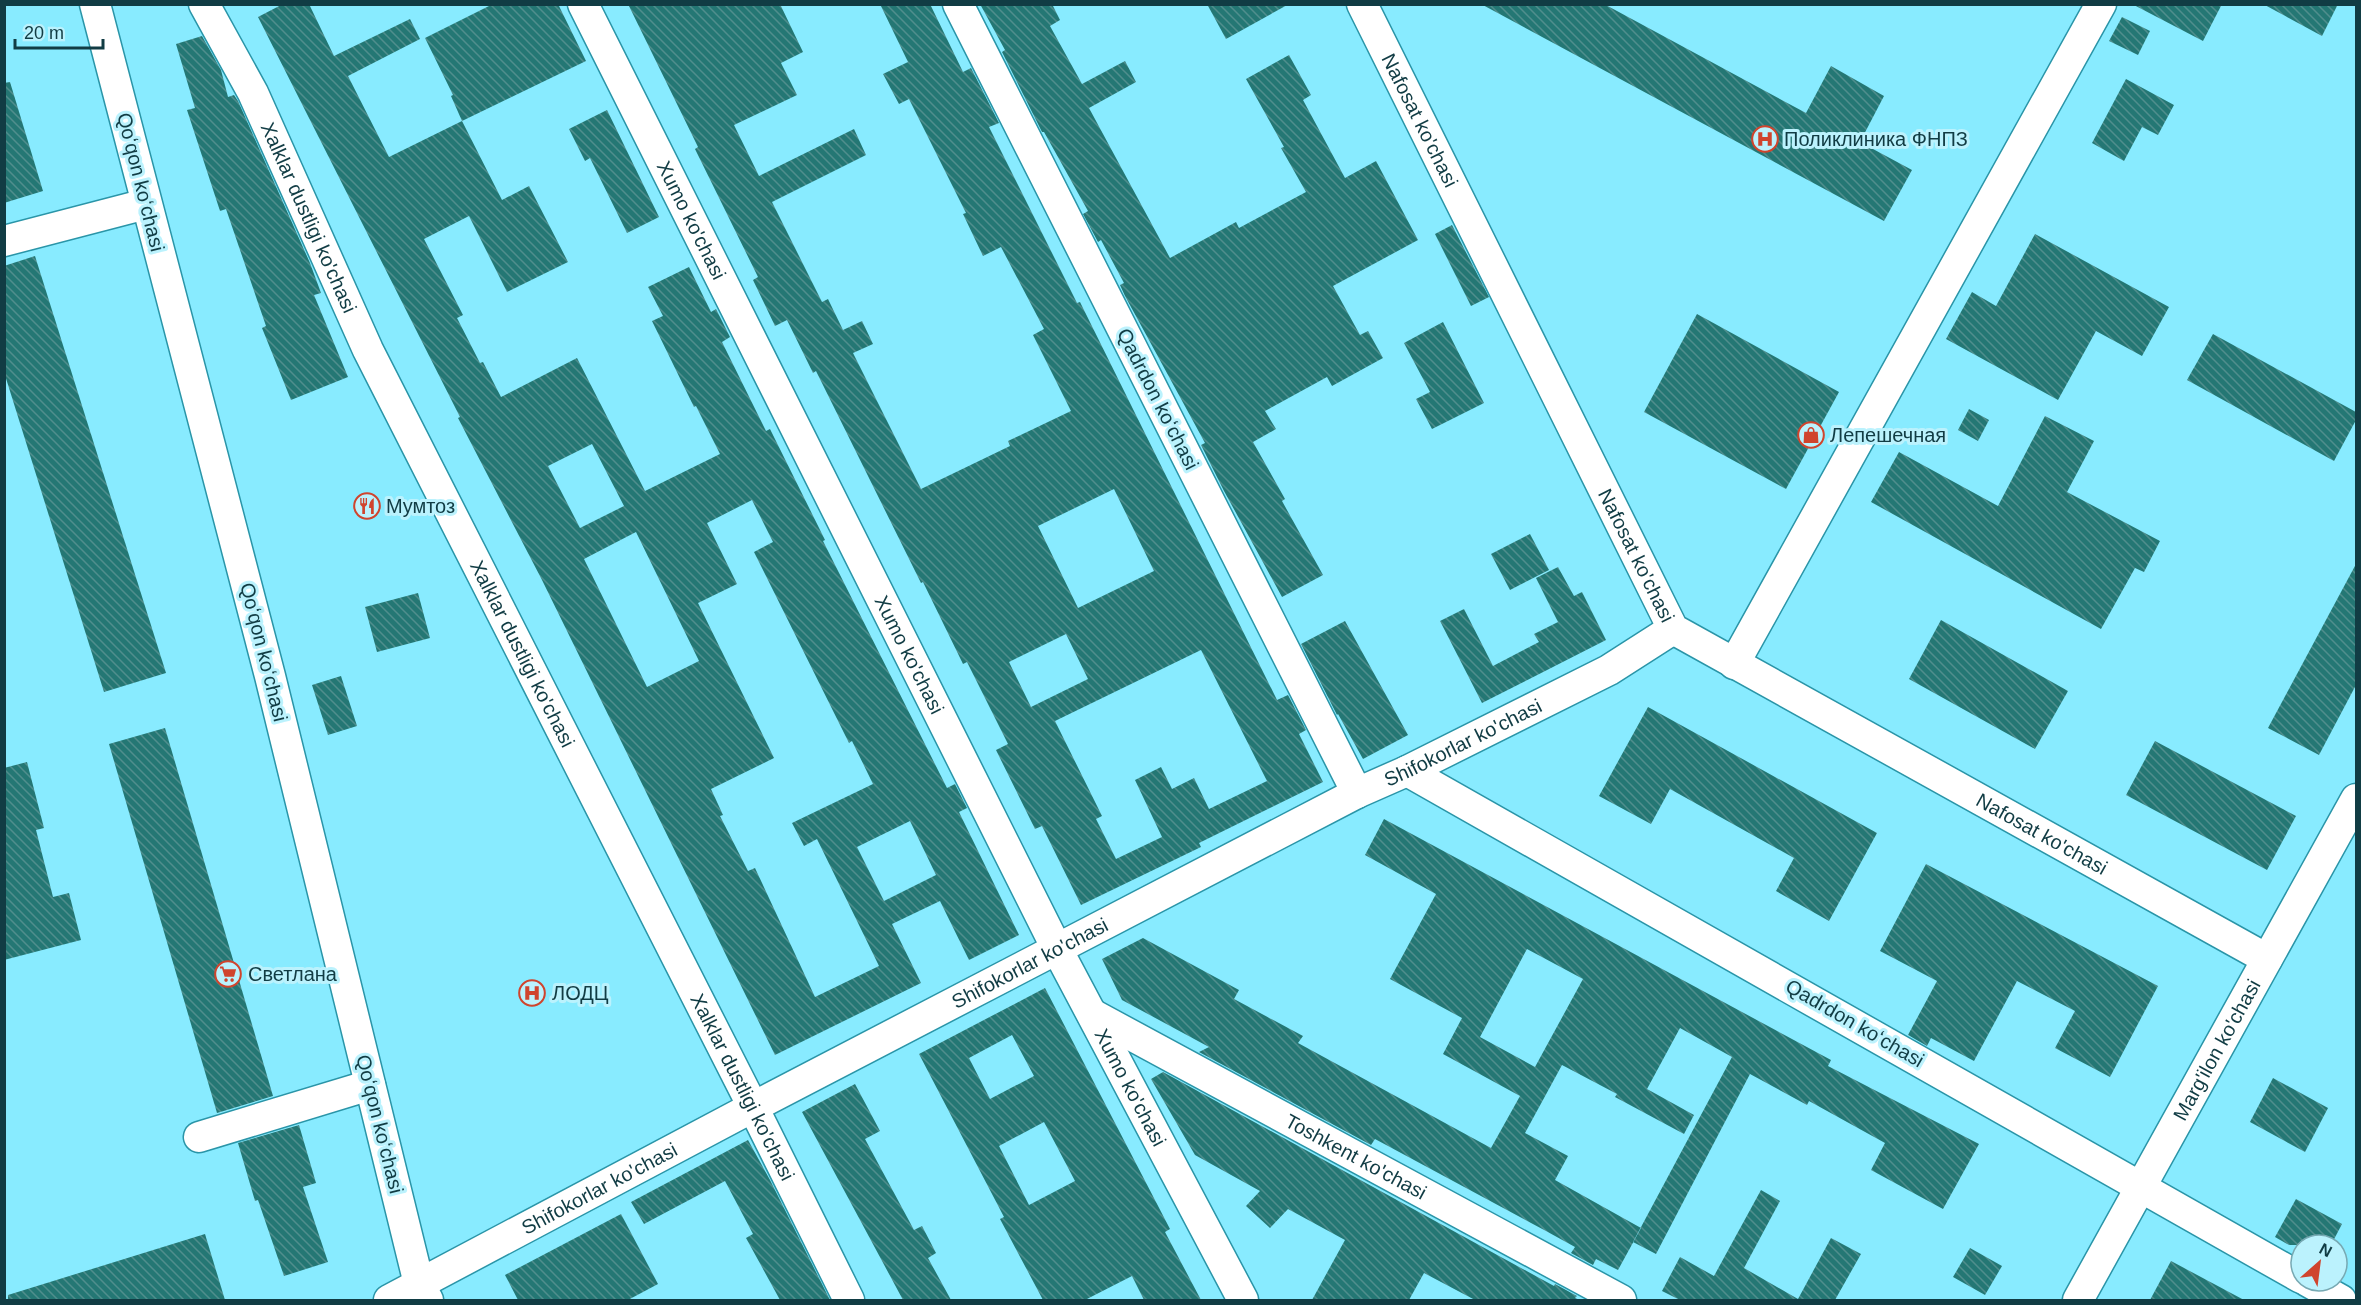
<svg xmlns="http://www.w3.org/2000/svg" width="2361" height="1305" font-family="Helvetica,sans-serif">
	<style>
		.building { fill: url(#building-back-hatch); fill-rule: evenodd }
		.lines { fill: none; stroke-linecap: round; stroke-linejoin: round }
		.minor-casing { stroke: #2a95a8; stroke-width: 33 }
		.minor { stroke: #fff; stroke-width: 30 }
		.labels { text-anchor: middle; stroke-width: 6; stroke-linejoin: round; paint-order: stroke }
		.street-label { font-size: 20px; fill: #113c44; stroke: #bbf2fd }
		.poi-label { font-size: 20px; fill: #113c44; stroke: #bbf2fd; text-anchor: start }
	</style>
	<defs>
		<pattern id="building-back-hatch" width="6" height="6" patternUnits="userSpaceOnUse" patternTransform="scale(1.5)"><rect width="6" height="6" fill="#247774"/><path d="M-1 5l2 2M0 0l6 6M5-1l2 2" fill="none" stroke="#508e8d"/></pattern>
	</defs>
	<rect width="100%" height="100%" fill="#88ebff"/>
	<!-- building -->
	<g class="building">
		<path d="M283,4H309L334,56L410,19L420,39L348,76L389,157L462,121L502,200L529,186L568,262L507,292L469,216L424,239L463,315L457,318L480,363L483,362L501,397L577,358L645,491L720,454L696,406L694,407L652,321L663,316L648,287L689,267L711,312L716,309L730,337L722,342L766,431L770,429L825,540L823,541L947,788L955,784L967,808L959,812L1019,935L969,960L940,901L892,924L921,983L775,1055L542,580L458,418L460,417L258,17ZM592,444L624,506L580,528L548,466ZM752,500L773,542L754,552L849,743L852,741L873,784L792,823L804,846L817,839L879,966L815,997L755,868L748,871L720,816L723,815L711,789L774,758L698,603L737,584L707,523ZM636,532L699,661L647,687L584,559ZM910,821L936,875L884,901L857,847Z"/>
		<polygon points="493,4 558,4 586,61 462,121 451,96 453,95 425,38"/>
		<path d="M628,4H780L803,52L781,63L797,95L734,125L759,176L854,129L866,155L772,202L822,302L828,299L843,330L862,321L873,344L853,353L921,489L1010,446L1008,441L1071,411L1033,335L1044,329L1001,247L983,256L963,214L966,213L909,99L899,104L883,74L908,62L880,4H930L963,72L971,68L999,123L989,127L1077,303L1080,302L1277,700L1288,695L1306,730L1299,734L1323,782L1199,843L1201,847L1081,905L1042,826L1035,829L996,750L1008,744L967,662L963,664L923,582L921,583L816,371L813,373L787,320L775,326L753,280L758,277L695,149L698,147ZM1114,489L1154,571L1078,608L1038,526ZM1066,634L1088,679L1031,707L1009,662ZM1201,650L1267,781L1209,809L1194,778L1172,789L1161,767L1135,780L1162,837L1116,859L1096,819L1102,816L1055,721Z"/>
		<polygon points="980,4 1052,4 1060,20 1050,26 1082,84 1125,61 1136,82 1089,108 1170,258 1236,222 1239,228 1306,192 1281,148 1284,147 1246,79 1289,55 1311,95 1303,100 1345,178 1376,161 1418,240 1333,286 1360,335 1368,331 1383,358 1332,386 1327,377 1265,411 1276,429 1253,442 1285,499 1282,501 1323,575 1282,597 1224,491 1201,445 1205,443 1125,296 1120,285 1124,283 1101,240 1098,242 1083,214 1088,211 1044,132 1042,132 1002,52 1005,50"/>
		<polygon points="1207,4 1289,4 1226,39"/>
		<polygon points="1481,4 1604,4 1806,113 1831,66 1884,96 1860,142 1912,170 1884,221"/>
		<polygon points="2132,4 2222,4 2203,41"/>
		<polygon points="2263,4 2338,4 2322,36"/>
		<polygon points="2122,17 2150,31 2138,55 2109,41"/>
		<polygon points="202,36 221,70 228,97 234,95 238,101 310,263 321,293 314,295 348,377 291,400 262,328 266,326 226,209 220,211 187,110 195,108 176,44"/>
		<polygon points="2126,79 2174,105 2158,135 2142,127 2124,161 2092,143"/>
		<polygon points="10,82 43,191 4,203 4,83"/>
		<polygon points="607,110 659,217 627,233 590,158 585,161 569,129"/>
		<polygon points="1452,225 1489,297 1471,306 1435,234"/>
		<polygon points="2035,234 2169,307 2142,356 2096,331 2058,400 1946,339 1972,292 1996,306"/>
		<polygon points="35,256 166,673 104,692 4,372 4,266"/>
		<polygon points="1697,314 1839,392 1786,489 1644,412"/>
		<polygon points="1443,322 1484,403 1432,429 1416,399 1430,392 1404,343"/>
		<polygon points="2213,334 2356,412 2356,420 2334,461 2187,380"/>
		<polygon points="1969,409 1989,420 1978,441 1958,430"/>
		<polygon points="2045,416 2094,441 2067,492 2160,541 2144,572 2135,568 2101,629 1871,502 1899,452 1998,506"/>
		<polygon points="1530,534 1549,570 1510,590 1491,554"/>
		<polygon points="2356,564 2356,685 2319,755 2268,728"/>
		<polygon points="1558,567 1574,596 1582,592 1606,640 1482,703 1440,621 1464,609 1493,666 1539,642 1534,634 1558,622 1536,578"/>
		<polygon points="418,593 430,638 377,652 365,607"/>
		<polygon points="1941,620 2068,691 2035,749 1909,679"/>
		<polygon points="1345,621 1408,735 1363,759 1338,714 1337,715 1301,644"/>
		<polygon points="341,676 357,726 328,735 312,685"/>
		<polygon points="1648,707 1877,833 1829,921 1776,891 1794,858 1670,789 1651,824 1599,796"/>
		<polygon points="165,728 273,1096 217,1113 109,744"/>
		<polygon points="2155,741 2296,816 2267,870 2126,795"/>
		<polygon points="27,762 44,828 36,830 53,897 69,893 81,940 4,960 4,768"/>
		<path d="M1384,819L1831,1060L1828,1066L1979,1144L1943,1209L1871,1170L1885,1143L1809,1101L1807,1105L1750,1074L1656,1254L1633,1242L1732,1057L1680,1028L1647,1089L1694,1115L1684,1134L1615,1097L1617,1094L1562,1065L1525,1133L1568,1156L1555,1180L1641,1228L1618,1270L1596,1259L1593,1265L1571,1253L1575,1247L1546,1231L1375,1139L1371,1145L1199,1052L1209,1047L1122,1000L1102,959L1143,938L1239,990L1234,999L1303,1036L1298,1043L1491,1148L1520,1096L1443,1054L1462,1018L1390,979L1436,894L1365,855ZM1527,949L1583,979L1535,1067L1480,1037Z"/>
		<polygon points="1926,864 2158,986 2110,1077 2055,1048 2075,1011 2017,981 1974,1061 1931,1038 1927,1046 1908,1035 1937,981 1880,951"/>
		<path d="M1045,988L1170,1229L1165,1232L1201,1300H1144L1132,1276L1085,1300H1043L1000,1219L1004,1217L919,1054ZM1012,1035L1034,1076L990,1099L969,1058ZM1044,1122L1075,1181L1029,1205L999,1146Z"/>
		<polygon points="1163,1072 1554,1286 1555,1284 1577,1296 1575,1298 1580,1300 1475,1300 1424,1273 1409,1300 1312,1300 1345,1240 1288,1209 1270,1228 1246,1206 1260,1191 1195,1155 1151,1079"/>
		<polygon points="2273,1078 2328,1108 2305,1152 2250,1122"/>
		<polygon points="855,1084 880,1131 865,1139 914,1230 922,1226 936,1253 928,1258 951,1300 903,1300 802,1112"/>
		<polygon points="299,1125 316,1183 303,1187 328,1262 284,1276 258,1200 255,1201 238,1143"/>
		<polygon points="748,1140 770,1180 830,1300 780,1300 746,1238 753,1234 725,1181 644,1224 631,1202"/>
		<polygon points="1761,1190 1780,1201 1744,1268 1798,1299 1831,1238 1861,1254 1835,1300 1680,1300 1662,1291 1680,1257 1714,1276"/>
		<polygon points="2296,1199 2342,1224 2331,1245 2289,1245 2275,1237"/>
		<polygon points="621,1214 658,1284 628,1300 518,1300 505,1275"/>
		<polygon points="205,1234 225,1300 8,1300 8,1295"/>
		<polygon points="1970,1248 2002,1266 1985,1295 1953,1277"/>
		<polygon points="2171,1261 2244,1300 2150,1300"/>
	</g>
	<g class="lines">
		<!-- minor casing -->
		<g class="minor-casing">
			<g id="minor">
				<polyline points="95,4 270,676 419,1284 428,1300"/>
				<path id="s1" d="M204,4L253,93L368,350L753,1107L849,1300"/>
				<path id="s2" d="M583,4L1057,949L1243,1300"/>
				<polyline points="958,4 1357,793"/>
				<path id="s3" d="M1362,4L1673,629L2267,959"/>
				<polyline points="4,241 146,204"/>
				<polyline points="1734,664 2101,4"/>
				<polyline points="1407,771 2301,1278"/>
				<path id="s4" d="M1092,1014L1621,1300"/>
				<polyline points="199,1137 370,1085"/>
				<polyline points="2307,1281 2341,1300"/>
				<path id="s5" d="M389,1300L753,1107L1357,793L1407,771L1609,670L1673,629"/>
				<path id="s6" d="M2078,1300L2356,799"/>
			</g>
		</g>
		<!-- minor -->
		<use href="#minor" class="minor"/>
	</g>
	<!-- icons -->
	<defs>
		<g id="hospital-ring" transform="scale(1.35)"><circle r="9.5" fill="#bbf2fd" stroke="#d0442d" stroke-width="1.5"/><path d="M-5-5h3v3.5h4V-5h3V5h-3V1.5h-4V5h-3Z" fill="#d0442d"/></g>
		<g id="shop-ring" transform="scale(1.35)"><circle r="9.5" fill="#bbf2fd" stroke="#d0442d" stroke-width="1.5"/><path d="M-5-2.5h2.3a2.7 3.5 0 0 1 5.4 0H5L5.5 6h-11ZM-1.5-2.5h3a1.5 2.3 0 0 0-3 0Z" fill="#d0442d"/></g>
		<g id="restaurant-ring" transform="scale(1.35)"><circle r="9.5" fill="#bbf2fd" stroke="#d0442d" stroke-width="1.5"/><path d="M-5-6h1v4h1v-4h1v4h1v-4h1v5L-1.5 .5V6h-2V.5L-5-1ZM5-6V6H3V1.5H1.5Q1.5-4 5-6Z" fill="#d0442d"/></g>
		<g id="supermarket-ring" transform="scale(1.35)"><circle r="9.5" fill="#bbf2fd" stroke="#d0442d" stroke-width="1.5"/><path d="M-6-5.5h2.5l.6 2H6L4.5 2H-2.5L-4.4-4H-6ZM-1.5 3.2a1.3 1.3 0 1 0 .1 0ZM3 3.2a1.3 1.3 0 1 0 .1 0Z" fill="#d0442d"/></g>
	</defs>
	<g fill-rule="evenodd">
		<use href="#hospital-ring" x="1765" y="139"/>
		<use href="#shop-ring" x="1811" y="435"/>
		<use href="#restaurant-ring" x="367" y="506"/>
		<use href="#supermarket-ring" x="228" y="974"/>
		<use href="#hospital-ring" x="532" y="993"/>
	</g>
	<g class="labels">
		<!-- street labels -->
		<g class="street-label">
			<text dy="7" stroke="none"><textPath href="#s3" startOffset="130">Nafosat ko'chasi</textPath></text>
			<text transform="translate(141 182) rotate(76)" y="7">Qoʻqon koʻchasi</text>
			<text dy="7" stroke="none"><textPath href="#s1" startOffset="238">Xalklar dustligi ko'chasi</textPath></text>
			<text dy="7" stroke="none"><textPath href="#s2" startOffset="242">Xumo ko'chasi</textPath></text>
			<text transform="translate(1158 399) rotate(63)" y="7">Qadrdon koʻchasi</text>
			<text dy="7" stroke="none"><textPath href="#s3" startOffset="616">Nafosat ko'chasi</textPath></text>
			<text transform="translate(264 652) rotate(76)" y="7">Qoʻqon koʻchasi</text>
			<text dy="7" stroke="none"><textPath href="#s1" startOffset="724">Xalklar dustligi ko'chasi</textPath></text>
			<text dy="7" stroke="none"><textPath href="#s2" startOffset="728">Xumo ko'chasi</textPath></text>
			<text dy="7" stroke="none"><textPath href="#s5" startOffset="1210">Shifokorlar ko'chasi</textPath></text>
			<text dy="7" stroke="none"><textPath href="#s3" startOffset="1120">Nafosat ko'chasi</textPath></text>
			<text dy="7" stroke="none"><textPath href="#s5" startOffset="724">Shifokorlar ko'chasi</textPath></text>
			<text transform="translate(1855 1023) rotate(30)" y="7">Qadrdon koʻchasi</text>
			<text dy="7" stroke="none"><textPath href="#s6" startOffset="286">Marg'ilon ko'chasi</textPath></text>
			<text dy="7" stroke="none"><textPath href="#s2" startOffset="1214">Xumo ko'chasi</textPath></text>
			<text dy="7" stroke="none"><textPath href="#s1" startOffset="1210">Xalklar dustligi ko'chasi</textPath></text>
			<text transform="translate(380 1124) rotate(76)" y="7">Qoʻqon koʻchasi</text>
			<text dy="7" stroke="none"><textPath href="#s4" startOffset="300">Toshkent ko'chasi</textPath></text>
			<text dy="7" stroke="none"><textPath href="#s5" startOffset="238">Shifokorlar ko'chasi</textPath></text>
		</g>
		<!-- poi labels -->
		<g class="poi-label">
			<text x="1784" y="146">Поликлиника ФНПЗ</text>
			<text x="1830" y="442">Лепешечная</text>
			<text x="386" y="513">Mумтоз</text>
			<text x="248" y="981">Светлана</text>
			<text x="552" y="1000">ЛОДЦ</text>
		</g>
	</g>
	<!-- border -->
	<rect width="2361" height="1305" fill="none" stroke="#113c44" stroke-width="12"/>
	<!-- north arrow -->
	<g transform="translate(2319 1263) rotate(28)"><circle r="28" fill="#bbf2fd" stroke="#77a9b3" stroke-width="1.5"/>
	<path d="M0-4.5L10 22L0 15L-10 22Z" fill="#d0442d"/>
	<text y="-9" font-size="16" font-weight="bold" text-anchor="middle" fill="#113c44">N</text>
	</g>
	<!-- scale -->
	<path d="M15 39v9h88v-9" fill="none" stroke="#113c44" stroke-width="3"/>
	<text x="24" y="39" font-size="18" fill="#113c44" stroke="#bbf2fd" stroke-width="4.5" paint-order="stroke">20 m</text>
</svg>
